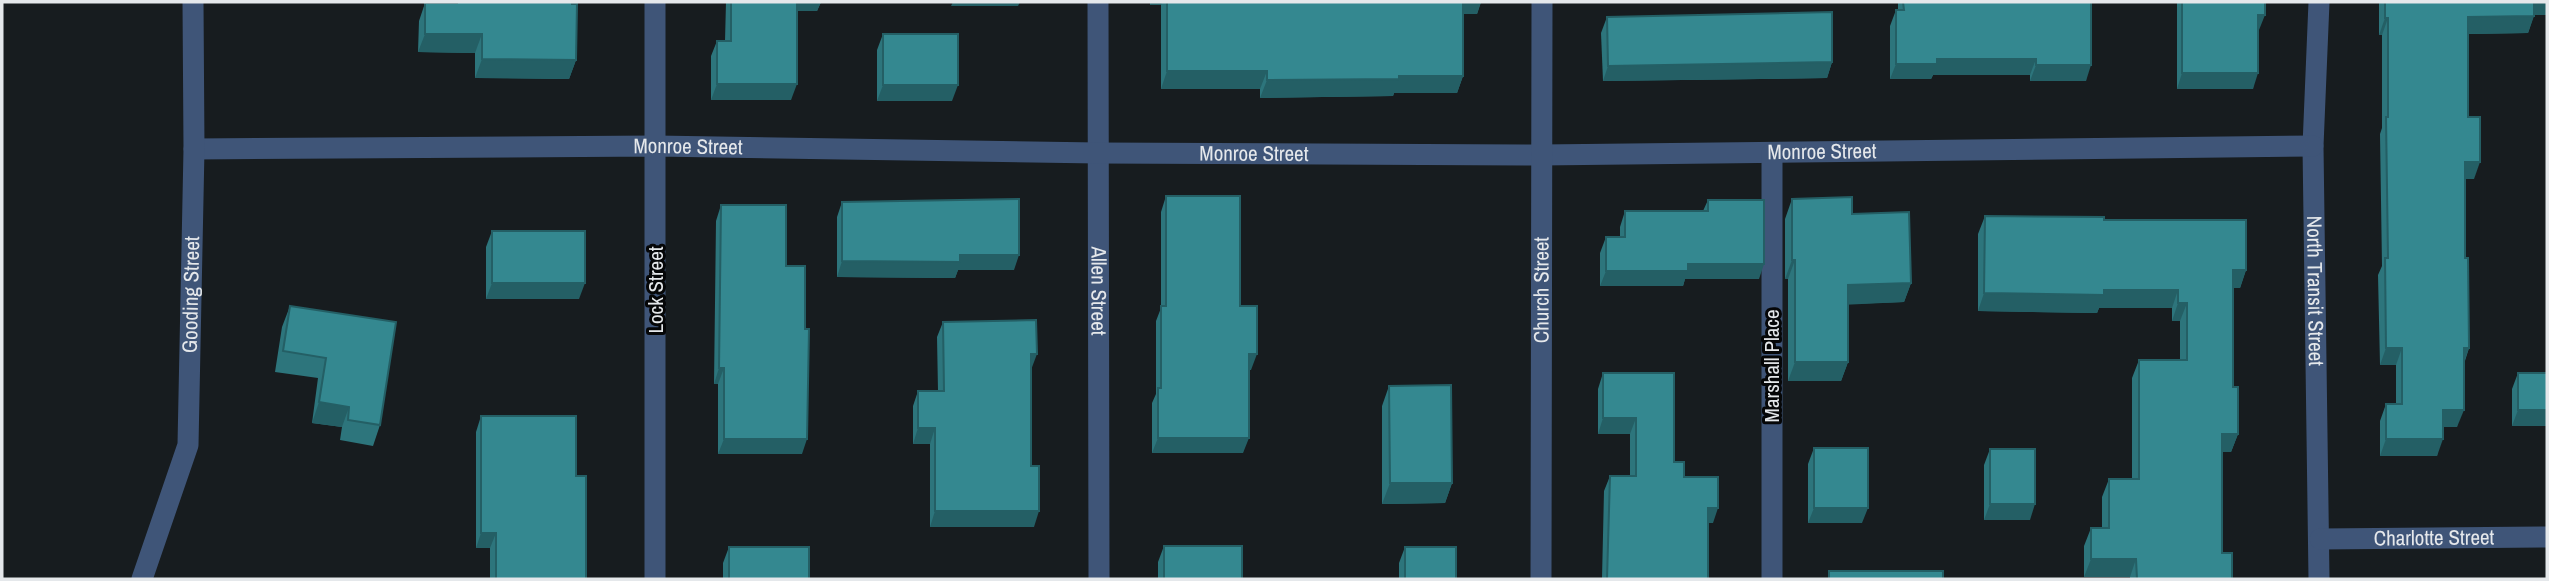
<svg xmlns="http://www.w3.org/2000/svg" width="2549" height="581" font-family="'Archivo Narrow',sans-serif">
	<style>
		.lines { fill: none; stroke-linecap: round; stroke-linejoin: round }
		.minor { stroke: #3f5578; stroke-width: 21 }
		.wall { fill: #2d757c }
		.shaded-wall { fill: #245f65 }
		.building { fill: #348890; stroke: #245f65; stroke-width: 2 }
		.labels { text-anchor: middle; stroke-width: 6; stroke-linejoin: round; paint-order: stroke }
		.street-label { font-size: 21px; fill: #e5e8eb; stroke: #050607 }
	</style>
	<rect width="100%" height="100%" fill="#171c1f"/>
	<g class="lines">
		<!-- minor -->
		<g class="minor">
			<path id="s1" d="M1098,2L1099,579"/>
			<path id="s2" d="M2319,2L2313,146L2319,579"/>
			<path id="s3" d="M194,149L656,146L1098,153L1541,155L2313,146"/>
			<polyline points="1772,153 1772,579"/>
			<path id="s4" d="M2320,539L2547,537"/>
			<path id="s5" d="M142,579L188,445L194,149L193,2"/>
			<polyline points="655,579 655,2"/>
			<path id="s6" d="M1541,579L1542,2"/>
		</g>
	</g>
	<!-- wall -->
	<g class="wall">
		<polygon points="450,2 572,2 576,60 569,79 475,78 475,53 418,52 419,21 425,3 450,3"/>
		<polygon points="726,2 821,2 817,11 797,11 791,100 711,100 711,56 717,41 725,41"/>
		<polygon points="1150,2 1481,2 1477,14 1463,14 1463,76 1457,93 1394,93 1393,96 1260,98 1260,89 1161,89 1161,5 1150,5"/>
		<polygon points="1898,2 2091,2 2086,81 2030,81 2030,75 1933,75 1931,79 1890,79 1890,26 1896,10 1898,10"/>
		<polygon points="2177,2 2265,2 2258,30 2253,89 2177,89"/>
		<polygon points="2379,2 2547,2 2534,15 2528,33 2468,34 2468,117 2474,179 2465,179 2465,258 2469,348 2464,364 2457,427 2443,427 2437,456 2380,456 2380,421 2386,404 2396,404 2396,365 2380,365 2378,275 2382,266 2380,134 2382,128 2382,35 2379,35"/>
		<polygon points="1607,17 1832,62 1827,78 1603,81 1601,33"/>
		<polygon points="883,34 952,101 877,101 877,50"/>
		<polygon points="1166,196 1240,306 1251,370 1249,370 1243,453 1152,453 1152,403 1156,394 1156,321 1161,308 1161,212"/>
		<polygon points="1792,199 1852,214 1911,283 1904,302 1848,304 1848,362 1841,381 1788,381 1788,279 1785,279 1785,219"/>
		<polygon points="1708,200 1759,279 1685,279 1683,286 1600,286 1600,253 1606,237 1620,237 1620,227 1625,211 1703,211"/>
		<polygon points="842,202 1014,270 958,270 955,278 837,277 837,217"/>
		<polygon points="721,205 786,266 805,329 802,454 718,454 718,384 714,384 716,221"/>
		<polygon points="1985,216 2104,220 2246,270 2240,288 2233,288 2233,387 2238,434 2231,452 2222,452 2222,553 2232,579 2130,579 2130,577 2084,577 2084,546 2091,528 2102,528 2102,497 2109,479 2132,479 2132,378 2139,360 2180,360 2180,321 2172,321 2172,308 2099,308 2097,313 1978,311 1978,234"/>
		<polygon points="492,231 579,299 486,299 486,247"/>
		<polygon points="290,306 380,425 373,446 340,440 342,427 312,423 318,378 275,372 282,327"/>
		<polygon points="943,322 1031,370 1031,466 1034,527 930,527 930,444 913,444 913,406 918,391 938,391 937,337"/>
		<polygon points="1603,373 1674,462 1713,523 1708,523 1708,579 1602,579 1604,491 1610,476 1630,476 1630,434 1598,434 1598,389"/>
		<polygon points="2518,373 2547,426 2512,426 2512,389"/>
		<polygon points="1389,386 1452,483 1445,503 1382,504 1382,406"/>
		<polygon points="481,416 576,476 586,579 490,579 490,548 476,548 476,432"/>
		<polygon points="1814,448 1862,523 1808,523 1808,464"/>
		<polygon points="1990,449 2030,520 1984,520 1984,465"/>
		<polygon points="1164,546 1242,579 1158,579 1158,562"/>
		<polygon points="729,547 809,579 723,579 723,563"/>
		<polygon points="1405,547 1456,579 1399,579 1399,563"/>
	</g>
	<!-- shaded-wall -->
	<g class="shaded-wall">
		<polygon points="795,2 821,2 817,11 791,11"/>
		<polygon points="953,2 1020,2 1018,6 951,6"/>
		<polygon points="1151,2 1162,2 1161,5 1150,5"/>
		<polygon points="1461,2 1481,2 1477,14 1457,14"/>
		<polygon points="2533,2 2547,2 2547,15 2528,15"/>
		<polygon points="2258,15 2265,15 2259,30 2253,30"/>
		<polygon points="2534,16 2528,33 2462,34 2468,17"/>
		<polygon points="2385,18 2388,18 2382,35 2379,35"/>
		<polygon points="425,34 482,34 475,53 418,52"/>
		<polygon points="482,59 576,60 569,79 475,78"/>
		<polygon points="1937,59 2036,59 2030,75 1933,75 1931,79 1890,79 1896,64"/>
		<polygon points="1832,62 1827,78 1603,81 1608,66"/>
		<polygon points="2036,65 2091,65 2086,81 2030,81"/>
		<polygon points="1167,71 1267,71 1260,89 1161,89"/>
		<polygon points="2182,73 2258,73 2253,89 2177,89"/>
		<polygon points="1399,76 1463,76 1457,93 1394,93 1393,96 1260,98 1267,80"/>
		<polygon points="717,84 797,84 791,100 711,100"/>
		<polygon points="883,85 958,85 952,101 877,101"/>
		<polygon points="2465,162 2480,162 2474,179 2459,179"/>
		<polygon points="960,255 1019,255 1014,270 958,270 955,278 837,277 842,261"/>
		<polygon points="1792,260 1795,260 1788,279 1785,279"/>
		<polygon points="1688,264 1764,264 1759,279 1685,279 1683,286 1600,286 1606,271"/>
		<polygon points="2233,270 2246,270 2240,288 2226,288"/>
		<polygon points="492,283 585,283 579,299 486,299"/>
		<polygon points="1911,283 1904,302 1841,305 1848,285"/>
		<polygon points="2104,290 2178,290 2172,308 2099,308 2097,313 1978,311 1984,293"/>
		<polygon points="2178,303 2187,303 2180,321 2172,321"/>
		<polygon points="2386,348 2402,348 2396,365 2380,365"/>
		<polygon points="2464,348 2469,348 2463,365"/>
		<polygon points="1031,354 1037,354 1031,370"/>
		<polygon points="1249,354 1257,354 1251,370 1243,370"/>
		<polygon points="1795,362 1848,362 1841,381 1788,381"/>
		<polygon points="719,368 724,368 718,384 714,384"/>
		<polygon points="319,402 349,407 342,427 312,423"/>
		<polygon points="2443,410 2464,410 2457,427 2437,427"/>
		<polygon points="2518,410 2547,410 2547,426 2512,426"/>
		<polygon points="1603,418 1636,418 1630,434 1598,434"/>
		<polygon points="918,428 935,428 930,444 913,444"/>
		<polygon points="2222,434 2238,434 2231,452 2216,452"/>
		<polygon points="1158,438 1249,438 1243,453 1152,453"/>
		<polygon points="724,439 807,439 802,454 718,454"/>
		<polygon points="2386,439 2443,439 2437,456 2380,456"/>
		<polygon points="1390,483 1452,483 1445,503 1382,504"/>
		<polygon points="1990,504 2035,504 2030,520 1984,520"/>
		<polygon points="1708,508 1718,508 1713,523 1703,523"/>
		<polygon points="1814,508 1868,508 1862,523 1808,523"/>
		<polygon points="935,511 1039,511 1034,527 930,527"/>
		<polygon points="481,533 496,533 490,548 476,548"/>
		<polygon points="2091,559 2136,559 2130,577 2084,577"/>
	</g>
	<!-- building -->
	<g class="building">
		<polygon points="457,2 572,2 572,4 577,4 576,60 482,59 482,34 425,34 425,3 457,3"/>
		<polygon points="731,2 797,2 797,84 717,84 717,41 731,41"/>
		<polygon points="1167,2 1463,2 1463,76 1399,76 1399,79 1267,80 1267,71 1167,71"/>
		<polygon points="1903,2 2091,2 2091,65 2036,65 2036,59 1937,59 1937,64 1896,64 1896,10 1904,10"/>
		<polygon points="2182,2 2265,2 2265,15 2258,15 2258,73 2182,73"/>
		<polygon points="2385,2 2534,2 2534,16 2468,17 2468,117 2480,117 2480,162 2465,162 2465,258 2468,258 2469,348 2464,348 2464,410 2443,410 2443,439 2386,439 2386,404 2402,404 2402,348 2386,348 2385,258 2388,258 2386,117 2388,117 2388,18 2385,18"/>
		<polygon points="1832,12 1832,62 1608,66 1607,17"/>
		<rect x="883" y="34" width="75" height="51"/>
		<polygon points="1166,196 1240,196 1240,306 1257,306 1257,354 1249,354 1249,438 1158,438 1158,388 1161,388 1161,306 1166,306"/>
		<polygon points="1852,197 1852,214 1909,212 1911,283 1848,285 1848,362 1795,362 1795,260 1792,260 1792,199"/>
		<polygon points="1019,199 1019,255 960,255 960,262 842,261 842,202"/>
		<polygon points="1708,200 1764,200 1764,264 1688,264 1688,271 1606,271 1606,237 1625,237 1625,211 1708,211"/>
		<polygon points="721,205 786,205 786,266 805,266 805,329 809,329 807,439 724,439 724,368 719,368"/>
		<polygon points="1985,216 2104,217 2104,220 2246,220 2246,270 2233,270 2233,387 2238,387 2238,434 2222,434 2222,553 2232,553 2232,579 2137,579 2136,559 2091,559 2091,528 2109,528 2109,479 2139,479 2139,360 2187,360 2187,303 2178,303 2178,290 2104,290 2104,295 1984,293"/>
		<rect x="492" y="231" width="93" height="52"/>
		<polygon points="290,306 396,322 380,425 348,420 349,407 319,402 326,358 283,351"/>
		<polygon points="1036,320 1037,354 1031,354 1031,466 1039,466 1039,511 935,511 935,428 918,428 918,391 944,391 943,322"/>
		<polygon points="1603,373 1674,373 1674,462 1684,462 1684,477 1718,477 1718,508 1708,508 1708,579 1607,579 1610,476 1636,476 1636,418 1603,418"/>
		<rect x="2518" y="373" width="29" height="37"/>
		<polygon points="1451,385 1452,483 1390,483 1389,386"/>
		<polygon points="481,416 576,416 576,476 586,476 586,579 496,579 496,533 481,533"/>
		<rect x="1814" y="448" width="54" height="60"/>
		<rect x="1990" y="449" width="45" height="55"/>
		<rect x="1164" y="546" width="78" height="33"/>
		<rect x="729" y="547" width="80" height="32"/>
		<rect x="1405" y="547" width="51" height="32"/>
		<rect x="1829" y="571" width="114" height="8"/>
	</g>
	<g class="labels">
		<!-- street labels -->
		<g class="street-label">
			<text dy="7" stroke="none"><textPath href="#s3" startOffset="494">Monroe Street</textPath></text>
			<text dy="7" stroke="none"><textPath href="#s3" startOffset="1628">Monroe Street</textPath></text>
			<text dy="7" stroke="none"><textPath href="#s3" startOffset="1060">Monroe Street</textPath></text>
			<text transform="translate(656 290) rotate(-90)" y="7">Lock Street</text>
			<text dy="7" stroke="none"><textPath href="#s6" startOffset="289">Church Street</textPath></text>
			<text dy="7" stroke="none"><textPath href="#s2" startOffset="289">North Transit Street</textPath></text>
			<text dy="7" stroke="none"><textPath href="#s1" startOffset="289">Allen Street</textPath></text>
			<text dy="7" stroke="none"><textPath href="#s5" startOffset="292">Gooding Street</textPath></text>
			<text transform="translate(1772 366) rotate(-90)" y="7">Marshall Place</text>
			<text dy="7" stroke="none"><textPath href="#s4" startOffset="114">Charlotte Street</textPath></text>
		</g>
	</g>
	<!-- border -->
	<rect width="2549" height="581" fill="none" stroke="#e5e8eb" stroke-width="7"/>
</svg>
